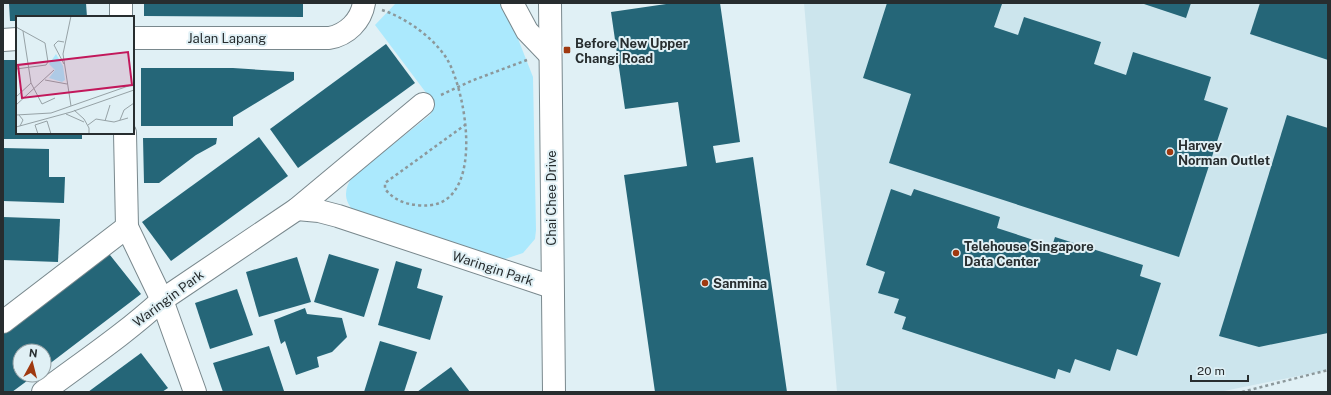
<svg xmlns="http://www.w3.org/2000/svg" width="1331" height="395" font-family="'Public Sans',sans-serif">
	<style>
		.built { fill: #cce5ed }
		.green { fill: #abe9fd }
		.building { fill: #256678 }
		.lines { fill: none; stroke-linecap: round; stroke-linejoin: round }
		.minor-casing { stroke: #79888d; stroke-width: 24 }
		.path { stroke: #8c989b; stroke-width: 2.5; stroke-dasharray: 3 3; stroke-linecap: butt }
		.minor { stroke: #fff; stroke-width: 22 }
		.poi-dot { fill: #9f3910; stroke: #e0f0f5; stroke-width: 1.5 }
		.labels { text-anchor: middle; stroke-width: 4; stroke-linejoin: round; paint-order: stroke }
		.street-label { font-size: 13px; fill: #272d2f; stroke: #e0f0f5 }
		.poi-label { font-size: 13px; font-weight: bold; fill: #272d2f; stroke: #e0f0f5; text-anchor: start }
		.inset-road { fill: none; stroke: #96a2a6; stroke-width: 1 }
		.view { fill: #c2185b; fill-opacity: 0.15; stroke: #c2185b; stroke-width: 2 }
		.inset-edge { fill: none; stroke: #272d2f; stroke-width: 2 }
	</style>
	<rect width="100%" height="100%" fill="#e0f0f5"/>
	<!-- built -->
	<polygon class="built" points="804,3 1328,3 1328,370 1219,392 837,392"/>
	<!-- green -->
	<path class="green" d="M396,3H504L533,77L536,230L535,239L523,253L505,259L491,257L354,211C343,200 344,188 353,176L430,115L434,107L433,102L375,25Z"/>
	<!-- building -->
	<g class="building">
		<polygon points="9,3 86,3 87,17 17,17 17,21 10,21"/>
		<polygon points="144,3 303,3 303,17 144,16"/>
		<polygon points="673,3 720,3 740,142 713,146 716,163 753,157 787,392 655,392 624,175 687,166 678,102 625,109 611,12"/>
		<polygon points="887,3 998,3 1002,4 994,27 1018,35 1024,17 1101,42 1094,64 1126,75 1133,52 1211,77 1204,100 1228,108 1179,257 889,163 911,94 863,78"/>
		<polygon points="1141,3 1191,3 1186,18"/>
		<polygon points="1260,3 1328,3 1328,60 1250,34"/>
		<polygon points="386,44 415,83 298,168 270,129"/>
		<polygon points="3,60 17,60 17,133 82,133 82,139 3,139"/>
		<polygon points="141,68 233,68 294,72 294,80 233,117 233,126 141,126"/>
		<polygon points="1287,115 1328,128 1328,333 1259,347 1219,336"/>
		<polygon points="259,137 288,176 171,261 142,222"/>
		<polygon points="143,138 217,138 216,144 196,155 159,183 144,183"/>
		<polygon points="3,148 49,149 49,177 65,177 64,203 3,201"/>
		<polygon points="891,189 911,196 914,189 1000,217 997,228 1052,246 1055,237 1143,265 1140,276 1161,283 1137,356 1117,349 1110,371 1075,359 1070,373 1058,369 1055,379 902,329 906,317 894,313 899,299 878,293 885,272 866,265"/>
		<polygon points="3,217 60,219 58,262 3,260"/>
		<polygon points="106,250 141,294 44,368 44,351 20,351 20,375 35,375 12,392 3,392 3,329"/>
		<polygon points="329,254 379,269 364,317 314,302"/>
		<polygon points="297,257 311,302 259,317 246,272"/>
		<polygon points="396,261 422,269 417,288 443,296 430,340 378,325"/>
		<polygon points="237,289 253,335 210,349 195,303"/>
		<polygon points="305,308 307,314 342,318 347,337 332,352 317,357 319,367 296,375 285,341 281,344 274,320"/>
		<polygon points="380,341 417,352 404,392 364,392"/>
		<polygon points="269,346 284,391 223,392 213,363"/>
		<polygon points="141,353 168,388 162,392 88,392"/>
		<polygon points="451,367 470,392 417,392"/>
	</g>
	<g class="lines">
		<!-- minor casing -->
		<g class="minor-casing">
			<g id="minor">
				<polyline points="121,3 121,17"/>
				<polyline points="512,3 527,31 550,55"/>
				<polyline points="550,3 554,392"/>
				<path d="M133,38H329C347,35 361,21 364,3"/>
				<polyline points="3,40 17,39"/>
				<polyline points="125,133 127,227 162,300 195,392"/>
				<polyline points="297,209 319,211 338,216 546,285 552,288"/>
				<polyline points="3,322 127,227"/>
				<path d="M43,392C83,362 125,334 162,300L297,209L423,104"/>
			</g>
		</g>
		<!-- path -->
		<g class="path">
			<path d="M382,10C406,18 433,37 447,59C468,95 487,215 417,205C404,204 393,199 385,189V183L465,125"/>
			<polyline points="441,95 471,81 527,60"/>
			<polyline points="1242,392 1328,370"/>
		</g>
		<!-- minor -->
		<use href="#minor" class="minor"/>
	</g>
	<!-- markers -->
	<g class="poi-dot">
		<rect x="563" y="46" width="8" height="8" rx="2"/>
		<circle cx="1170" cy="152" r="4"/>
		<circle cx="956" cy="253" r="4"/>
		<circle cx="705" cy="283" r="4"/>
	</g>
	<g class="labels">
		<!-- street labels -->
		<g class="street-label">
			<text x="227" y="43">Jalan Lapang</text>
			<text transform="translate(551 198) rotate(-90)" y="5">Chai Chee Drive</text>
			<text transform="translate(493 268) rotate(18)" y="5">Waringin Park</text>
			<text transform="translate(168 298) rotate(-37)" y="5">Waringin Park</text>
		</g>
		<!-- poi labels -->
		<g class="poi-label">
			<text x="575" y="48">Before New Upper<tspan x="575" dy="15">Changi Road</tspan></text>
			<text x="1178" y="150">Harvey<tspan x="1178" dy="15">Norman Outlet</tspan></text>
			<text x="964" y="251">Telehouse Singapore<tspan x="964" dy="15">Data Center</tspan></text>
			<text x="713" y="288">Sanmina</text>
		</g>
	</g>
	<!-- overview -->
	<g transform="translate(16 16)">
		<rect width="118" height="118" fill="#e0f0f5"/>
		<path d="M40,38L47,50L49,64L46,66L33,62L39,54L33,48Z" fill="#abe9fd"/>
		<path class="inset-road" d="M0,11L29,27L32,46L30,49L0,53M7,15L15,67L26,88L39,82M48,48L38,29L42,25L48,26M29,64L51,68M0,81L15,67M0,89L38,54M55,90L47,38L55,0M58,94L68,103L73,112V118M50,98L68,106M0,99L35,97L118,68M3,99L7,104L4,110M104,104L108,94L118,87M89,105L94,89M72,109L80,103L98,106L112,102M0,111L55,96L118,74M22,118L19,109L31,105L35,118"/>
		<path class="view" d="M112,36L116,69L6,82L2,49Z"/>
		<rect width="118" height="118" class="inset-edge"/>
	</g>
	<!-- border -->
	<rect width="1331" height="395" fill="none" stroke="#272d2f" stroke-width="8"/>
	<!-- north arrow -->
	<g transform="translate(32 363) rotate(7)"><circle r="19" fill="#e0f0f5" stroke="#96a2a6"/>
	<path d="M0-3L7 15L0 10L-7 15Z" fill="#9f3910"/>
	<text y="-6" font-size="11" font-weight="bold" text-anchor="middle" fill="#272d2f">N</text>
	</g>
	<!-- scale -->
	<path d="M1191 375v6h57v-6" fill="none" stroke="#272d2f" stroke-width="2"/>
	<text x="1197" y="375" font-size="12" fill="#272d2f" stroke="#e0f0f5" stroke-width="3" paint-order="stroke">20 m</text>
</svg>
